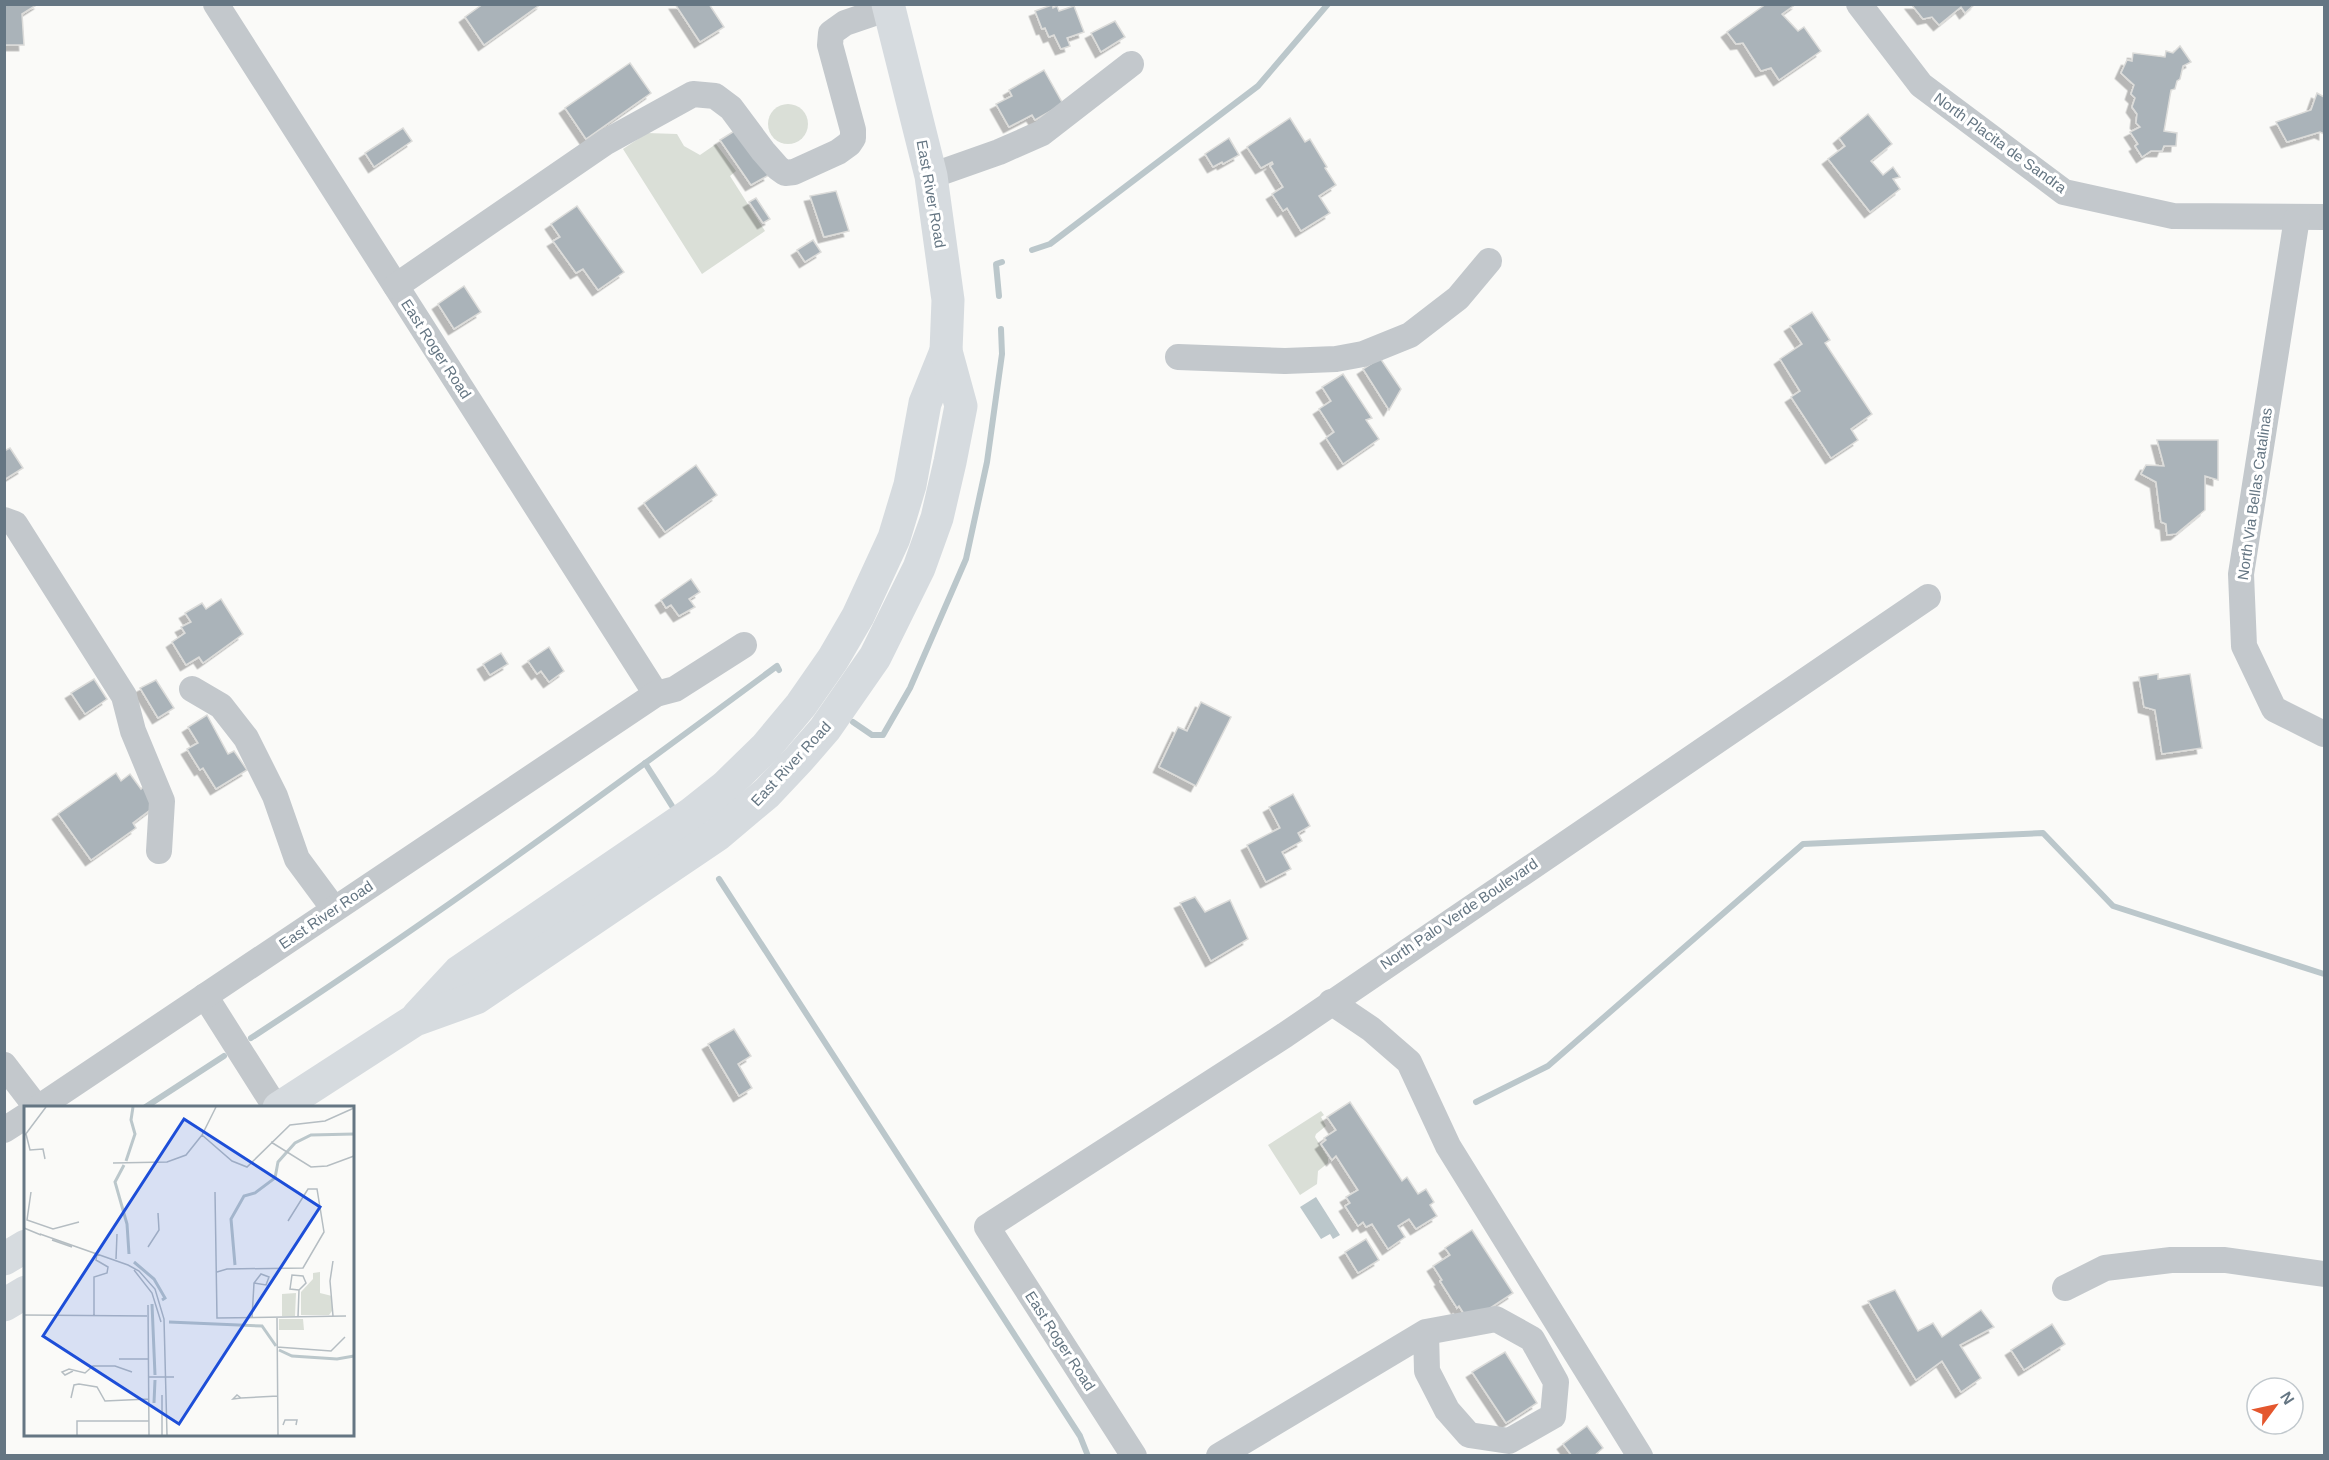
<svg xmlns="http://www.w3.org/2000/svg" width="2329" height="1460" font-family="Helvetica,sans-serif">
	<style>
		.green { fill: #dadfd7 }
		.water { fill: #bbc7cb }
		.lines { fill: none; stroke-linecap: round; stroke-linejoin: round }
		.stream { stroke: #bbc7cb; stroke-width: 6 }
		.building { fill: #aab3b9; stroke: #dcdcda; stroke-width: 1.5; filter: url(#shadow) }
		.minor { stroke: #c3c8cc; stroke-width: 26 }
		.major { stroke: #d6dbdf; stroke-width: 33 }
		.labels { text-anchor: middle; stroke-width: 6; stroke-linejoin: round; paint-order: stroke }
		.street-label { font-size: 15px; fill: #657683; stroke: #fff }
		.inset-river { fill: none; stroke: #bbc7cb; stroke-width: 3 }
		.inset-road { fill: none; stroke: #b5bdc2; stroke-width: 1.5 }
		.view { fill: #1d4ed8; fill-opacity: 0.15; stroke: #1d4ed8; stroke-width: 3 }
		.inset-edge { fill: none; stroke: #657683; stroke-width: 3 }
	</style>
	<defs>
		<filter id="shadow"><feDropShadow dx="-5.5" dy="5.5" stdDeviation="0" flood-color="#0004"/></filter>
	</defs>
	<rect width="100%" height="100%" fill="#fafaf8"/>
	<!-- green -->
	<g class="green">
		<circle cx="788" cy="124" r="20"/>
		<polygon points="647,133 677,134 684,146 700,155 716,144 736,171 730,176 765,231 702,274 623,149"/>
		<polygon points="1321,1111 1324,1115 1321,1117 1326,1126 1316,1134 1315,1137 1328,1158 1328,1163 1318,1171 1317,1184 1300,1195 1268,1145"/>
	</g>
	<!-- water -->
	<polygon class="water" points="1316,1197 1340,1235 1333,1239 1330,1234 1321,1239 1300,1207"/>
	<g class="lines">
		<!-- stream -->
		<g class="stream">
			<polyline points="1032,250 1050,244 1258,86 1328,4"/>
			<polyline points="999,296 996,264 1002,262"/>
			<polyline points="853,722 872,735 883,735 910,688 966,559 987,462 1002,354 1001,329"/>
			<polyline points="645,763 672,806"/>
			<polyline points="719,879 1080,1436 1088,1456"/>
			<path d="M251,1038C431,921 604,794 777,666L779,670"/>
			<polyline points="1476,1102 1548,1066 1803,844 2043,833 2113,906 2324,974"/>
			<polyline points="144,1108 224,1056"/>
		</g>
	</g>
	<!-- building -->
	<g class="building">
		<polygon points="4,4 38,4 22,14 24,45 4,45"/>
		<polygon points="483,4 541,4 484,45 465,17"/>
		<polygon points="675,4 709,4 724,27 700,42"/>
		<polygon points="1766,4 1796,4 1782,14 1798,31 1804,27 1821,51 1779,80 1771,68 1761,71 1743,43 1736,44 1727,32"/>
		<polygon points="1911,4 1975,4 1965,13 1961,7 1939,25 1932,17 1923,19"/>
		<polygon points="1052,5 1053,8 1057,6 1059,11 1074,6 1084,32 1067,38 1070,46 1061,49 1054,35 1049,37 1045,28 1042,29 1035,11"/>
		<polygon points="1115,21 1125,37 1101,52 1091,33"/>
		<polygon points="2180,46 2191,62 2183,66 2180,79 2177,81 2175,89 2171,90 2164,131 2177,133 2176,146 2164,146 2162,151 2151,151 2142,157 2135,146 2138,144 2130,132 2140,127 2136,123 2137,114 2132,107 2135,98 2131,94 2134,85 2121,73 2127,60 2132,61 2133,53 2165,57 2166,51 2173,53"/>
		<polygon points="630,63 651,93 586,139 565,108"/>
		<polygon points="1044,70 1063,104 1035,120 1032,115 1009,127 996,104 1012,96 1009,90"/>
		<polygon points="2317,93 2324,97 2324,134 2320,132 2287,142 2276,122 2311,110"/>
		<polygon points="1868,114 1892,144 1871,161 1883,175 1893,167 1900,177 1893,179 1900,189 1870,212 1828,159 1845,146 1839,138"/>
		<polygon points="1290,118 1305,142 1310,139 1327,167 1325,168 1336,185 1319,196 1330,213 1301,231 1287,208 1283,211 1272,194 1283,187 1270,166 1273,164 1272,162 1261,168 1247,147"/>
		<polygon points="403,128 412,141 374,167 365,153"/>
		<polygon points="736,130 769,175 751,185 720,140"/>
		<polygon points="1229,138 1239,155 1223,164 1222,162 1213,167 1205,154"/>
		<polygon points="836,191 849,231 824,237 810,196"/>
		<polygon points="756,198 770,219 763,223 749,202"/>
		<polygon points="577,206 624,272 598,290 583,269 576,273 553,241 560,237 551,224"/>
		<polygon points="813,240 821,252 805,262 797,250"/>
		<polygon points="464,286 481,312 454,329 438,304"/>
		<polygon points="1812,312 1830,340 1825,343 1872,414 1851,429 1858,440 1831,458 1791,397 1800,391 1780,359 1802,344 1790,326"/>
		<polygon points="1380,358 1401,389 1389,410 1363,369"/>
		<polygon points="1343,374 1372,418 1366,420 1379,439 1343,464 1326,438 1334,432 1319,409 1331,401 1322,387"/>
		<polygon points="2157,440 2218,440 2218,480 2205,476 2205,510 2176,534 2167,535 2166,524 2161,522 2156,482 2141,474 2146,465 2164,466"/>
		<polygon points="10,448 23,468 4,480 4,451"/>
		<polygon points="696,465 717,495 665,532 644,503"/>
		<polygon points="691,579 700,592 689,599 695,607 679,616 671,605 666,608 661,600"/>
		<polygon points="221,599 243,634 203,663 199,657 186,665 172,642 185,633 181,627 191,622 185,613 202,603 206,609"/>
		<polygon points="549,647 564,671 549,682 541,671 537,674 528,661"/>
		<polygon points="501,653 508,664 490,675 483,664"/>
		<polygon points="2158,674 2158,679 2190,674 2202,748 2162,754 2155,710 2144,707 2139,677"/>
		<polygon points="94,679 107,699 85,714 71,693"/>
		<polygon points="156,680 174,708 158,718 140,688"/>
		<polygon points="1201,702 1231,717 1196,786 1159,767 1178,727 1187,731"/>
		<polygon points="207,715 228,754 234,751 247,770 216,789 203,768 200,770 187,749 198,743 188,727"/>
		<polygon points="116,773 121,781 130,774 141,789 145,785 158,804 133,823 136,828 91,860 58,814"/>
		<polygon points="1293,794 1310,826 1298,833 1302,841 1282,852 1291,869 1266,882 1247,845 1280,828 1269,807"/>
		<polygon points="1195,897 1205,912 1230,900 1248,939 1211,961 1180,903"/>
		<polygon points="734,1029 751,1056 738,1064 752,1088 739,1096 708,1044"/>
		<polygon points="1350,1102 1402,1181 1407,1177 1418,1194 1426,1189 1434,1202 1430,1205 1437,1216 1416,1229 1409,1219 1398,1226 1405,1237 1388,1249 1372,1224 1366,1227 1363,1222 1358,1226 1345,1206 1350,1203 1346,1197 1358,1190 1336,1156 1332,1160 1321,1144 1326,1140 1324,1138 1336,1130 1327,1117"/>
		<polygon points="1472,1230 1513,1293 1469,1322 1459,1306 1457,1308 1440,1281 1442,1280 1433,1266 1450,1255 1445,1248"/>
		<polygon points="1366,1239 1379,1260 1358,1273 1345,1252"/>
		<polygon points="1895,1290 1918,1331 1933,1323 1942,1337 1981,1310 1994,1327 1960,1345 1981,1378 1961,1392 1942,1361 1916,1380 1868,1301"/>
		<polygon points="2052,1324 2065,1344 2024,1370 2011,1350"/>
		<polygon points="1505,1352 1537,1403 1506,1423 1472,1372"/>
		<polygon points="1587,1426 1603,1448 1594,1456 1572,1456 1563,1444"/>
	</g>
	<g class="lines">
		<!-- minor -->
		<g class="minor">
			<polyline points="216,4 656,694"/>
			<polyline points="1859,4 1921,85 2064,192 2173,216 2324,217"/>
			<polyline points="931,176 999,152 1042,133 1131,64"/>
			<polyline points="2297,218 2241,574 2244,646 2274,709 2324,734"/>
			<polyline points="396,286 606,142 693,94 715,96 731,108 763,151 778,168 785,173 794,172 838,152 849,144 853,138 853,130 830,45 831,33 845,23 889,8"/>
			<polyline points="1178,357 1285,361 1336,359 1363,354 1410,335 1458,298 1489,261"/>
			<polyline points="4,520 15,524 124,696 133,731 162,801 159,851"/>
			<polyline points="192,689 221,706 246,738 275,796 297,859 334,909"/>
			<polyline points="205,996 276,1108"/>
			<polyline points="1331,1002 1371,1029 1409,1062 1448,1146 1640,1456"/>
			<polyline points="4,1065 37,1108"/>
			<polyline points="38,1108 656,694 675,689 744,645"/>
			<polyline points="4,1130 26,1116"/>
			<polyline points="2065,1288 2105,1268 2171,1260 2225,1260 2324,1274"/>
			<polyline points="1134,1456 987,1227 1285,1035 1928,597"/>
			<polyline points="1219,1456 1426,1332 1496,1319 1532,1339 1556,1382 1553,1416 1509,1441 1469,1435 1447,1410 1427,1371 1426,1332"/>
		</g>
		<!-- major -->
		<g class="major">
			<polyline points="418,1016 459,972 691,814 725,787 766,747 801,705 833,659 858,616 894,538 910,485 925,403 946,351"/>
			<polyline points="279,1108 415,1020 476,998 717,835 767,793 799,759 825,729 875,657 919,568 937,518 950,462 961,406 946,351 948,300 931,176 888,4"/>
			<polyline points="4,1259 26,1246"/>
			<polyline points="4,1305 26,1292"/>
		</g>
	</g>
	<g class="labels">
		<!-- street labels -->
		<g class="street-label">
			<text transform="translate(2000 143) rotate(36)" y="5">North Placita de Sandra</text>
			<text transform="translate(931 194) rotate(80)" y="5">East River Road</text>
			<text transform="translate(436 349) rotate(57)" y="5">East Roger Road</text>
			<text transform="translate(2255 494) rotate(-82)" y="5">North Via Bellas Catalinas</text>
			<text transform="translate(791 764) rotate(-47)" y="5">East River Road</text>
			<text transform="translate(1459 914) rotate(-34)" y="5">North Palo Verde Boulevard</text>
			<text transform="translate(326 915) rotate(-34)" y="5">East River Road</text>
			<text transform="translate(1060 1341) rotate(57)" y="5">East Roger Road</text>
		</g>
	</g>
	<!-- overview -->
	<g transform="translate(24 1106)">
		<rect width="330" height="330" fill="#fafaf8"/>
		<path d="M296,166V187L308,190V205L305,209H277V186L289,173V167ZM272,187L271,210H258V188ZM255,213H279L280,224H255Z" fill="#dadfd7"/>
		<path class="inset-river" d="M102,55L111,28L107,14L109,1M100,59L91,76L103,118L105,148M110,156L130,173L141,192L138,194M211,159L207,113L220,90L231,87L251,72L254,56L271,37L287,29L330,28M128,198L131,269M145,216L238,220L252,240M255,244L268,250L313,253L330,250M130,297L131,274"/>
		<path class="inset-road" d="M2,28L6,44L19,43L21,53M1,29L22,1M178,29L208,55L223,61L266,19L301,15L330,2M247,36L287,61L303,60L330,50M89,57L143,56L162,49L178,29L192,1M7,86L3,114L29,123L55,116M191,86L193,212L322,210M0,122L17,129M16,128L104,159L115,165L131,183L140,213L143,329M28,134L48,141M124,141L135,124L134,107M92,153L93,128M110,164L128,187L137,216M193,166L203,163L279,162L300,126L293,83H284L264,115M124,199L125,329M0,209L123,210M70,210V171L83,167L84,161L72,154L73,148M309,210L306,175L309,155M274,211L275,184L282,177L279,170L268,169L266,183L275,184M228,212L230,177L237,168L245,171L242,179L230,177M253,212L254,329M253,241L307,245L321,231M95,253H124M49,265L41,269L38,266L45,263L61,267L69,260H91L108,266M124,271H150M47,292L50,279L55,278L73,281L81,295L125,293M217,292L209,293L213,289L217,292L254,290M259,319L261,314H273L272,319M53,329V315H125M138,329V289"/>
		<path class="view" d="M160,13L296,101L155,318L19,230Z"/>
		<rect width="330" height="330" class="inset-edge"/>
	</g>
	<!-- border -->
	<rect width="2329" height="1460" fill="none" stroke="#657683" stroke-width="12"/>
	<!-- north arrow -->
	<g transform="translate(2275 1406) rotate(57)"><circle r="28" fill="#ffffff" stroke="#c1c8cd" stroke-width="1.5"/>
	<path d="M0-4.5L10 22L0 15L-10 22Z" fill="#e4572e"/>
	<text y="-9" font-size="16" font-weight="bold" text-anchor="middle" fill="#657683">N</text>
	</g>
</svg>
